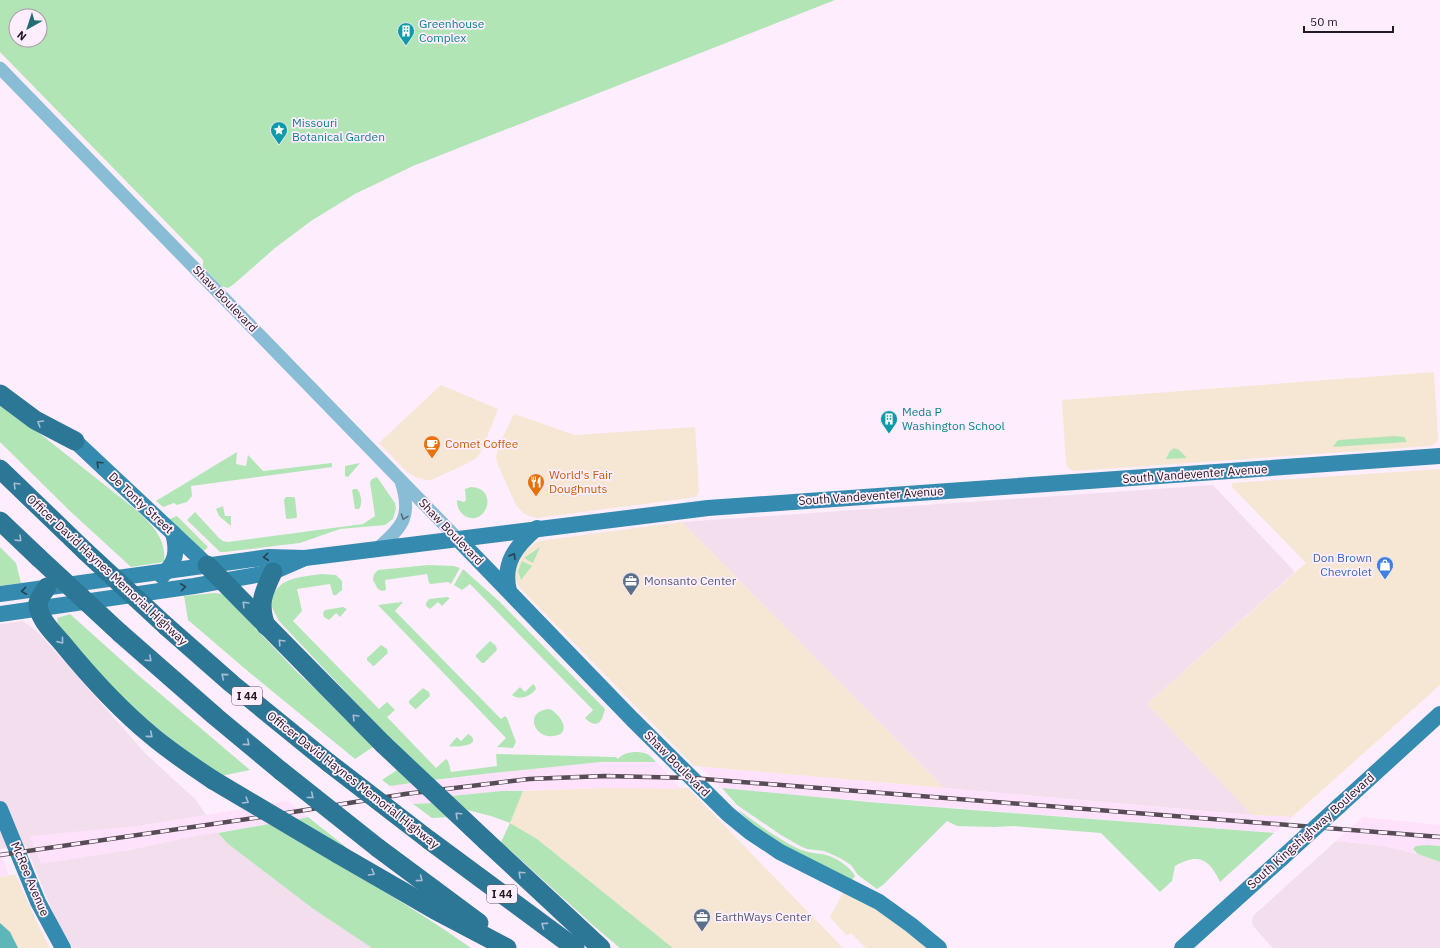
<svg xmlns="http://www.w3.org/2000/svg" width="1440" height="948" font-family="'IBM Plex Sans',sans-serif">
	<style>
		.commercial { fill: #f5e7d3 }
		.industrial { fill: #f3deed }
		.built { fill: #fee2fc }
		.green { fill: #b2e5b6; fill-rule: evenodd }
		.water { fill: #5eb6b9 }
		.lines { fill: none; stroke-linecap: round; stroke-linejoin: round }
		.minor { stroke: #89bdd6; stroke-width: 13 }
		.major { stroke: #348baf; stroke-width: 16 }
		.highway { stroke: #2c7696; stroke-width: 19 }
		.rail-casing { stroke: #564c55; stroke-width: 4.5 }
		.rail { stroke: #feedfd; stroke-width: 3; stroke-dasharray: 9; stroke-linecap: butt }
		.major-bridge { stroke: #348baf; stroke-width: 16 }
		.highway-bridge { stroke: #2c7696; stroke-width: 19 }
		.oneway { stroke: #aabdd4 }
		.oneway2 { stroke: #284152 }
		.oneway3 { stroke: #556b7b }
		.labels { text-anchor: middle; stroke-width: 3.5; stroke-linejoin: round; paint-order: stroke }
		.shield { fill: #feedfd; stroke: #635962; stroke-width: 1 }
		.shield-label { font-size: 11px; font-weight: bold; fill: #211920 }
		.culture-label { font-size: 12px; fill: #0d838f; stroke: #feedfd; text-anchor: start }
		.street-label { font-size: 12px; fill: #211920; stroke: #feedfd }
		.food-label { font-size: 12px; fill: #c56008; stroke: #feedfd; text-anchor: start }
		.shop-label { font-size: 12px; fill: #366cbe; stroke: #feedfd; text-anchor: end }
		.service-label { font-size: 12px; fill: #4e5e75; stroke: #feedfd; text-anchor: start }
	</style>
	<rect width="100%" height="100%" fill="#feedfd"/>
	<!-- commercial -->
	<g class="commercial">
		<polygon points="1434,372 1438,438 1436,443 1431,446 1074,471 1068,468 1066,463 1062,400"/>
		<polygon points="441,385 498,409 481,452 476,458 466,464 431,480 426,480 415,477 407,472 379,443"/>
		<polygon points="514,414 575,435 695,427 699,492 697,496 690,498 537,518 529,516 523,513 516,505 498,465 496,458 499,445"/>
		<polygon points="1440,469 1440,685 1292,817 1252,815 1147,704 1306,563 1232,487 1232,483"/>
		<polygon points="682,522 944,788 694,766 521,589 513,577 516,561 526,550 537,542 545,540"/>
		<polygon points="601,788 688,788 843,948 673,948 537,839 510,823 523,791"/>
		<polygon points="15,874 40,929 50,948 0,948 0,877"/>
		<polygon points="844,891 881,913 930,948 866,948 851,933 849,935 846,935 830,917"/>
	</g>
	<!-- industrial -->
	<g class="industrial">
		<polygon points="1213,485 1295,572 1147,704 1252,815 944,788 682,522"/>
		<polygon points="23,621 39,633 145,753 196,800 218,833 228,844 312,908 372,948 73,948 55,918 26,846 0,849 0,624"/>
		<polygon points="1336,841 1383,846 1418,854 1440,862 1440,948 1273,948 1253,926 1252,921 1254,915"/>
	</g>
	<!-- built -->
	<g class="built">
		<polygon points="601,762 656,762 681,789 601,788 502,791 451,796 434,781 492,773"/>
		<polygon points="701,767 1252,815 1292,817 1274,833 762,793 722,788"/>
		<polygon points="411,783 432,803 413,804 390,786"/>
		<polygon points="288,801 308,817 296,820 268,804"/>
		<polygon points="242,809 269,824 196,836 131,850 41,864 30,836 136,826"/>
		<polygon points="1363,817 1440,825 1440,846 1427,845 1413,849 1418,854 1383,846 1336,841"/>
		<polygon points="0,851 9,875 0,877"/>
	</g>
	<!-- green -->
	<g class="green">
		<path d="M0,0H835L413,166L355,194L311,221L275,248L234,284L228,288L221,286L203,267V260L0,52ZM16,16H40V40H16Z"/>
		<path d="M0,402L135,509C151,524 167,538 164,562L131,567L71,512L0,442Z"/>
		<polygon points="1395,436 1404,437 1407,442 1333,447 1337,441 1339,440"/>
		<polygon points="1174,448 1179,450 1187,458 1166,459 1170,451"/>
		<polygon points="237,452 236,464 246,466 248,455 263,471 332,463 332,467 191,486 192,496 187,502 177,505 174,503 163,507 156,501"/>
		<polygon points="360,463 348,477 345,476 345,466"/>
		<polygon points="377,477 395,503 396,509 393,519 385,525 340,529 300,543 225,552 220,552 218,550 187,520 195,512 219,538 223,541 228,542 363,524 375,516 370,482 372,479"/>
		<path d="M471,487C500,488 486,528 465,516C459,512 457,507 457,500L464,502L466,500L465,489Z"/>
		<path d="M354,489H357C361,493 363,504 359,509H355L352,490Z"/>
		<polygon points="286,497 294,497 295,498 297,517 296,518 287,519 286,518 284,500"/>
		<polygon points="223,506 225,516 231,516 231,526 219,516 216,509"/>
		<polygon points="177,516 208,547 204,551 198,547 170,521 170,519"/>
		<polygon points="0,547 16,563 21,583 0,586"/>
		<polygon points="540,547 533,563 524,558"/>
		<polygon points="522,561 532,566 521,580 518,571"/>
		<polygon points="428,565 454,566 460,568 451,584 448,582 431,584 429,583 427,574 385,580 386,590 382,591 378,589 373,580 374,574 378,570"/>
		<path d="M463,569L500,602L605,709C602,722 597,730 585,718L593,710L470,584L462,590L454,585Z"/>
		<path d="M322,574L336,575L342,581V590L336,595H333L330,584L297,589L302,611L293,621L379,709L387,702L395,710L387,717L436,768L446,759L448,761L451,772L497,766L496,754L616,757L618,759C623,751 642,750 649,755C652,757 654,760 656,762H601L492,773L434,780L393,742L278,620C277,615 273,612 272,606C271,577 302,577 322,574Z"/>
		<polygon points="214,593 223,594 297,672 322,695 373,747 355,759 250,673 188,620 184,596"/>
		<polygon points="447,597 450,598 442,606 438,602 430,609 426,606 426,603 429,599"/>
		<polygon points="402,602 403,602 395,611 501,719 505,716 507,718 516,742 513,748 497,747 506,738 378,605"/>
		<polygon points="343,607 347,609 340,617 336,613 329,620 324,617 323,613 325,610"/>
		<polygon points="70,614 138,675 250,770 221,776 191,756 120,697 64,633 58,624 57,618"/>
		<polygon points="490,641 496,646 497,650 484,663 482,663 476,657 476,655"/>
		<polygon points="381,645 387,649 388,653 374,666 373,666 367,660 367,658"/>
		<path d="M533,684L535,686L536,689C531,696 519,701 512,695L520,687L525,692Z"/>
		<polygon points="423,688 429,692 430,696 416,709 415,709 409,703 409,701"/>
		<path d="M549,709C557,711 572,730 558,735C535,743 522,711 549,709Z"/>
		<path d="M468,734C485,745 456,748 449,746L457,737L461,741Z"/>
		<polygon points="397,770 411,783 390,786 382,780"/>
		<path d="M722,788L869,802L1274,833L1220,882C1209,858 1198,853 1175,866L1172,881L1160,892L1101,833L1014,826L994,827L957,826L947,821L883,885L877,889L858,875L851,865L840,858L824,851L807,849L800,846L781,835L737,805Z"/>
		<polygon points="502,791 523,791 510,823 537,839 673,948 620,948 595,927 501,842 510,823 491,816 467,810 451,796"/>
		<polygon points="432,803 448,817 432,818 413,804"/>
		<path d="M737,809C757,823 777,839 799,849C807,853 817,853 826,855C837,858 849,866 855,876L852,880C815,861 765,841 737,809Z"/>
		<polygon points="308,817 351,851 296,820"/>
		<path d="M269,824C337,864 406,902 471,948H372L312,908L228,844L218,833Z"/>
		<polygon points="1427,845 1440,846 1440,862 1418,854 1413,849 1416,846"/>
	</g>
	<!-- water -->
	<polygon class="water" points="0,923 10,932 18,948 0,948"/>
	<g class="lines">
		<!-- minor -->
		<g class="minor">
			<polyline points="0,68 458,539"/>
			<path d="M378,548C404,526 412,515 401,481"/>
		</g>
		<!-- major -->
		<g class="major">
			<polyline points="75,441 207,565"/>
			<polyline points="458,539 632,719 728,814 750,832 780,852 879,902 911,925 939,948"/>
			<path d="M162,576C176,562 178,552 173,533"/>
			<path d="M509,591C502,563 516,546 537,528"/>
			<polyline points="0,594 269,557 305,558 708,508 1440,456"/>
			<polyline points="0,614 194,586 273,572 303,559"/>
			<polyline points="1339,806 1440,714"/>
			<polyline points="0,809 38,902 63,948"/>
			<polyline points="1182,948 1282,858"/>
		</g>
		<!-- highway -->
		<g class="highway">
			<polyline points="0,394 35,420 75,441"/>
			<polyline points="0,469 85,551"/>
			<polyline points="0,521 38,557"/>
			<polyline points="207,565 383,744"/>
			<path d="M47,587C44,592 39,597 38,603C38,619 54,633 63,644C90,677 119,709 152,736C171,752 192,766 213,780"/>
			<polyline points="166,626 232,684 329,763"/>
			<path d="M266,626C258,604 263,593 273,572"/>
			<polyline points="120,633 216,717 281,771"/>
			<polyline points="429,840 575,948"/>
			<polyline points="486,841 601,948"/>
			<polyline points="378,848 479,923"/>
			<polyline points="338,854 435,910 507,948"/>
		</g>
		<!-- rail casing -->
		<g class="rail-casing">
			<polyline id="rail" points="0,855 268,816 405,794 529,779 605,776 691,778 1440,837"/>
		</g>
		<!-- rail -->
		<use href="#rail" class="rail"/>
		<!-- major-bridge -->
		<polyline class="major-bridge" points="1282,858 1339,806"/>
		<!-- highway-bridge -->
		<g class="highway-bridge">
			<polyline points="85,551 166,626"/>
			<polyline points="38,557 120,633"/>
			<polyline points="383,744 486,841"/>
			<polyline points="329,763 429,840"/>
			<polyline points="281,771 378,848"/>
			<polyline points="213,780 338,854"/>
		</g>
	</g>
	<!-- one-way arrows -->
	<defs><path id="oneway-chevron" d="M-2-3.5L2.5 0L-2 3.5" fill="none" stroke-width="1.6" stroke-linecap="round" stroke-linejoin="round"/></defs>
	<g class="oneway">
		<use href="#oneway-chevron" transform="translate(40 423) rotate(-149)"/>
		<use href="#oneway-chevron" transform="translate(16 485) rotate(-135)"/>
		<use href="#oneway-chevron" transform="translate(19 539) rotate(44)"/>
		<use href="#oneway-chevron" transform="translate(245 604) rotate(-134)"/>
		<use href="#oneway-chevron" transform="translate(61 641) rotate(51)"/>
		<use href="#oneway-chevron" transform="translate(281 642) rotate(-134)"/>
		<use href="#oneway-chevron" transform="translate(149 659) rotate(42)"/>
		<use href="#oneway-chevron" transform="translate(224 676) rotate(-139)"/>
		<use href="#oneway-chevron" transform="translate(355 717) rotate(-135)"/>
		<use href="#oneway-chevron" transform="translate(150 735) rotate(40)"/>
		<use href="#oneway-chevron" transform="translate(247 743) rotate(40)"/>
		<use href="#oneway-chevron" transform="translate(311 796) rotate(39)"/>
		<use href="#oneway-chevron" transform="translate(246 801) rotate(31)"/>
		<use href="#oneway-chevron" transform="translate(458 815) rotate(-137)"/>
		<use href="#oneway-chevron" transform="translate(372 873) rotate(30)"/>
		<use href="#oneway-chevron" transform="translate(521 874) rotate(-137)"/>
		<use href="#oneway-chevron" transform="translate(420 879) rotate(37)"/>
		<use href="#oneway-chevron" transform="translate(544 925) rotate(-144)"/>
	</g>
	<g class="oneway2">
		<use href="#oneway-chevron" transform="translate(99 464) rotate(-137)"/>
		<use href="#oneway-chevron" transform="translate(513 556) rotate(-59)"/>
		<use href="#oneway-chevron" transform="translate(266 557) rotate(174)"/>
		<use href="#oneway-chevron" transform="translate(183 587) rotate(-8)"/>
		<use href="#oneway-chevron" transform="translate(24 591) rotate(172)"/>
	</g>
	<use class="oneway3" href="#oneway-chevron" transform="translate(404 517) rotate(110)"/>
	<!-- icons -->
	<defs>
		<g id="building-pin" transform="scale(0.9)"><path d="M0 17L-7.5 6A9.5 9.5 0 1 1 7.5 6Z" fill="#0f9aa8" stroke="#feedfd"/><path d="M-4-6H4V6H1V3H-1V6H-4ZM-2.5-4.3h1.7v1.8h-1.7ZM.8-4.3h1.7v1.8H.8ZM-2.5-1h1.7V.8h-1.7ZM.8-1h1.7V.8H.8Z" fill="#fff"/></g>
		<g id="sight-pin" transform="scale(0.9)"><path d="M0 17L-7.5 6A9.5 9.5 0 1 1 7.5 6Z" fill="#0f9aa8" stroke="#feedfd"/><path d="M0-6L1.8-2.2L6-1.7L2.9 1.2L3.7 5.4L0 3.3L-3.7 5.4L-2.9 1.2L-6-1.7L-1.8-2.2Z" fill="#fff"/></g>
		<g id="cafe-pin" transform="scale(0.9)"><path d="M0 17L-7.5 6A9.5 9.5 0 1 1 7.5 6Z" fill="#e8710a" stroke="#feedfd"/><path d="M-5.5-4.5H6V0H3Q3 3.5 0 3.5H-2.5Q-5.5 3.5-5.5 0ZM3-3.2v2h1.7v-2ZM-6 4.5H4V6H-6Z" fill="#fff"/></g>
		<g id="restaurant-pin" transform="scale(0.9)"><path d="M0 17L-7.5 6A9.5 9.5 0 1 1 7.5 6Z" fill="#e8710a" stroke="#feedfd"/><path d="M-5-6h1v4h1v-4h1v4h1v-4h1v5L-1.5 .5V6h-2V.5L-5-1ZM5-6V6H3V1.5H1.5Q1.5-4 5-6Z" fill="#fff"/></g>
		<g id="shop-pin" transform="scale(0.9)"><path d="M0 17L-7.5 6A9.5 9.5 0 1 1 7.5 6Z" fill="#3f7fe0" stroke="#feedfd"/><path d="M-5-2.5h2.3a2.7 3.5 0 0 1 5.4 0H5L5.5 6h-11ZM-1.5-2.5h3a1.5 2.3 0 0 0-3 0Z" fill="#fff"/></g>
		<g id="office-pin" transform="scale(0.9)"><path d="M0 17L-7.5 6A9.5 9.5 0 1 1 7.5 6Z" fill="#5c6f8a" stroke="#feedfd"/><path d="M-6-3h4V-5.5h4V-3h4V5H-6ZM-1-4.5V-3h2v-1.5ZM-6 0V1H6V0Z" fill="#fff"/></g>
	</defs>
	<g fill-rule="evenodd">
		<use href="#building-pin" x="406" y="31"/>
		<use href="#sight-pin" x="279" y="130"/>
		<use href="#building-pin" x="889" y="419"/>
		<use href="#cafe-pin" x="432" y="444"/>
		<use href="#restaurant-pin" x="536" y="482"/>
		<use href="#shop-pin" x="1385" y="565"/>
		<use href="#office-pin" x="631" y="581"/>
		<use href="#office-pin" x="702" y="917"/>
	</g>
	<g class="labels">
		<!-- shield labels -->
		<g class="shield">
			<rect x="232" y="687" width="30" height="18" rx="3"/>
			<rect x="487" y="885" width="30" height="18" rx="3"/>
		</g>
		<g class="shield-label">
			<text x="247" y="700">I 44</text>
			<text x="502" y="898">I 44</text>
		</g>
		<!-- culture labels -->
		<g class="culture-label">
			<text x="419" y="28">Greenhouse<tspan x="419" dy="14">Complex</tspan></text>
			<text x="292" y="127">Missouri<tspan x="292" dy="14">Botanical Garden</tspan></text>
			<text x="902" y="416">Meda P<tspan x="902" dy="14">Washington School</tspan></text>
		</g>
		<!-- street labels -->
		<g class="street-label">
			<text transform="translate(225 299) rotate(46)" y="4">Shaw Boulevard</text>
			<text transform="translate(1195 474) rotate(-4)" y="4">South Vandeventer Avenue</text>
			<text transform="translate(871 496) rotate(-4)" y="4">South Vandeventer Avenue</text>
			<text transform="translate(141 503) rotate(43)" y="4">De Tonty Street</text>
			<text transform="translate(451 532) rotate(46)" y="4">Shaw Boulevard</text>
			<text transform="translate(107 570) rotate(43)" y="4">Officer David Haynes Memorial Highway</text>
			<text transform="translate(677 764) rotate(45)" y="4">Shaw Boulevard</text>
			<text transform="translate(353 780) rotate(38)" y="4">Officer David Haynes Memorial Highway</text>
			<text transform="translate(1311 831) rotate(-42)" y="4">South Kingshighway Boulevard</text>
			<text transform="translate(30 879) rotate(67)" y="4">McRee Avenue</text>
		</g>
		<!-- food labels -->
		<g class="food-label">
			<text x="445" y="448">Comet Coffee</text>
			<text x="549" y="479">World's Fair<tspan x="549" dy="14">Doughnuts</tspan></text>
		</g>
		<!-- shop labels -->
		<g class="shop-label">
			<text x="1372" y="562">Don Brown<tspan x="1372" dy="14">Chevrolet</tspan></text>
		</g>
		<!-- service labels -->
		<g class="service-label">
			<text x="644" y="585">Monsanto Center</text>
			<text x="715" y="921">EarthWays Center</text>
		</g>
	</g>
	<!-- north arrow -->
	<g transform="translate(28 28) rotate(219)"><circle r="19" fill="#feedfd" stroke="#a698a5"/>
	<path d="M0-3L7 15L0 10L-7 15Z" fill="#226d74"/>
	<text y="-6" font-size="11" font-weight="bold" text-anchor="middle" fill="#211920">N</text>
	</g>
	<!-- scale -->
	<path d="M1304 26v6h89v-6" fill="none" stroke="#211920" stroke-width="2"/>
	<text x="1310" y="26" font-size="12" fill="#211920" stroke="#feedfd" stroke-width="3" paint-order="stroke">50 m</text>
</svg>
